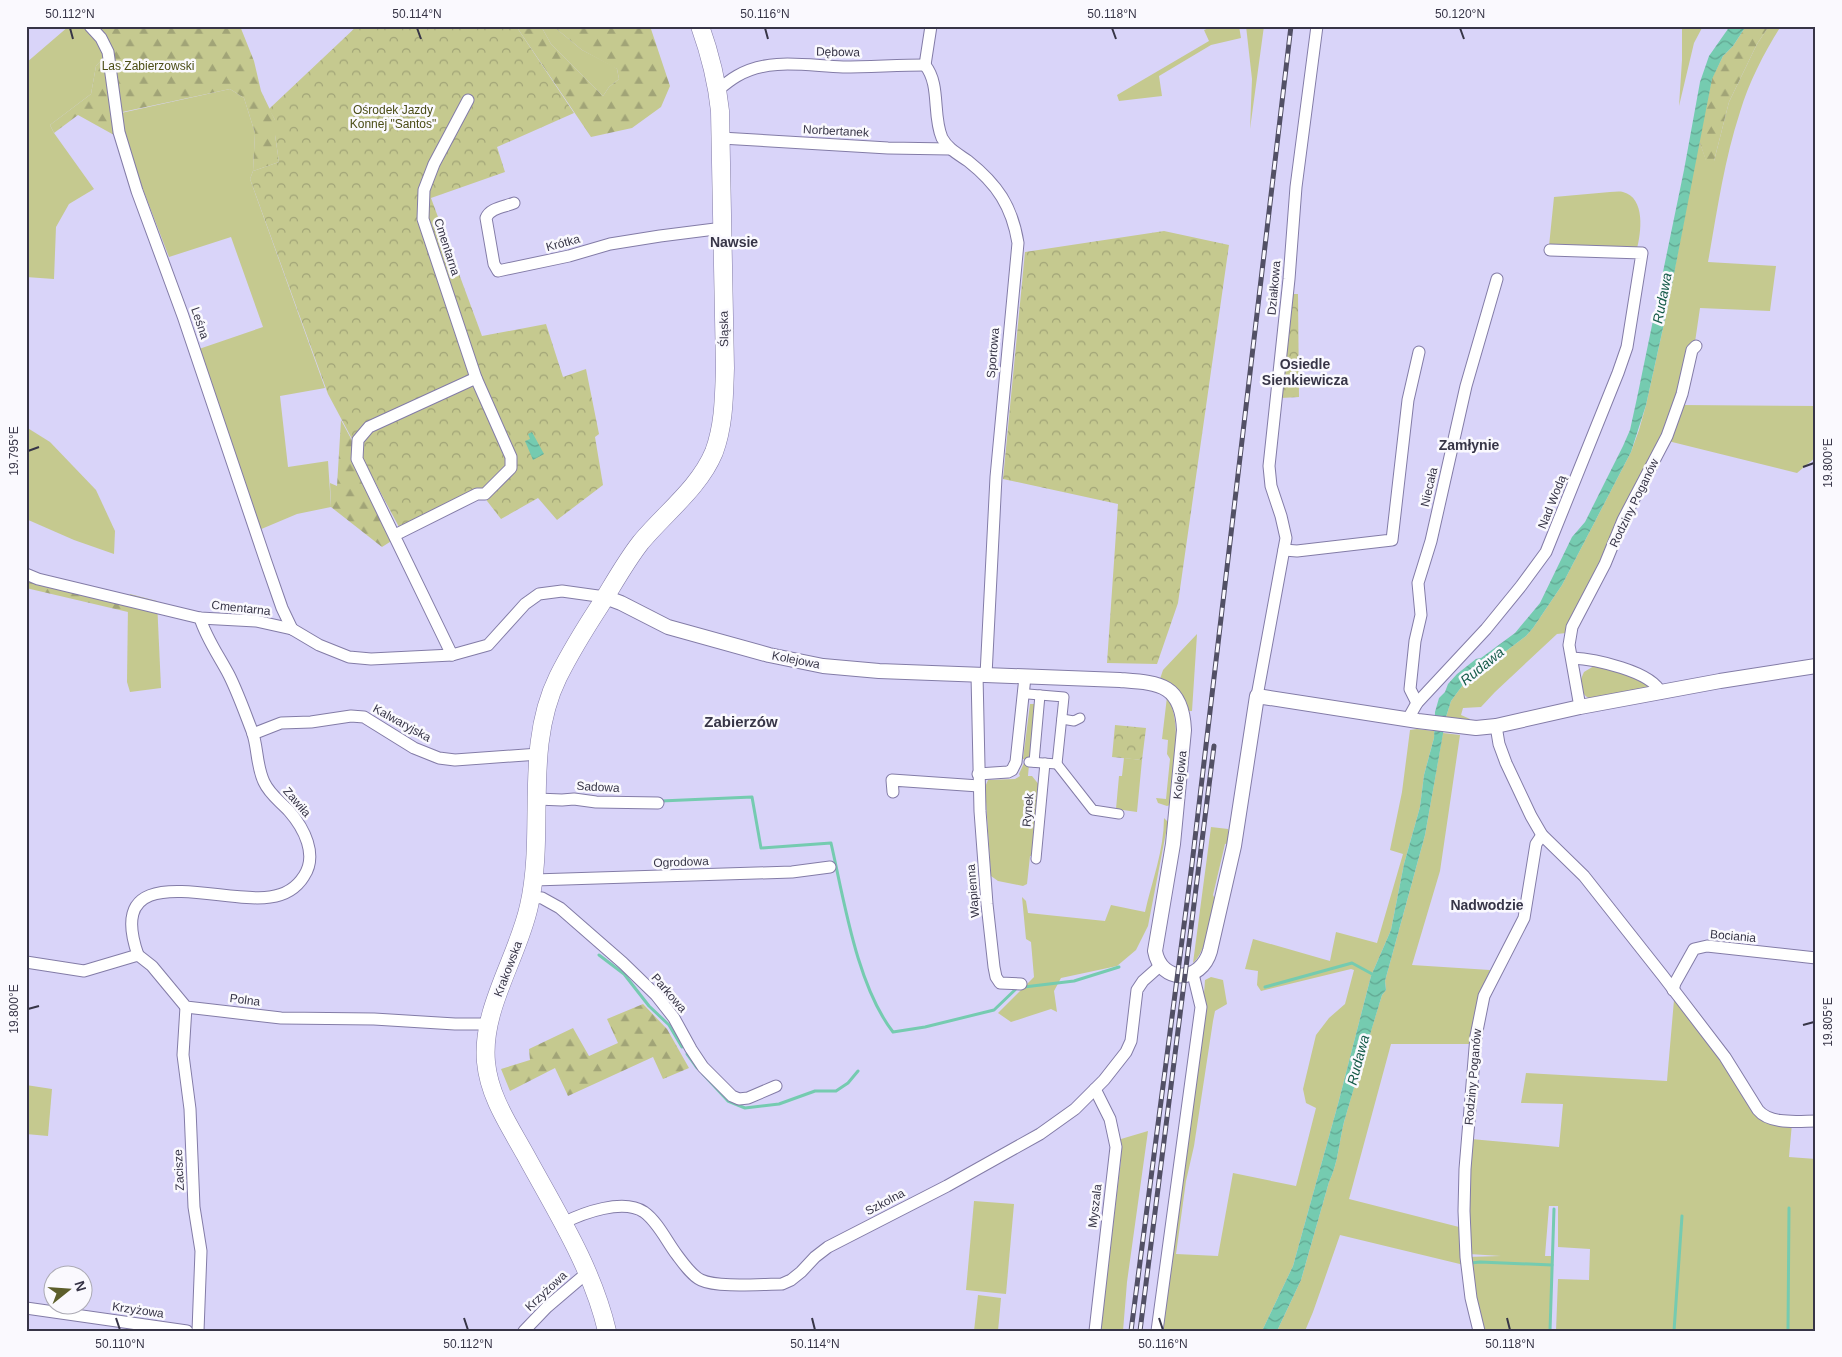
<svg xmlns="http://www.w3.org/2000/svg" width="1842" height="1357" font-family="Helvetica,sans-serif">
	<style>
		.grass { fill: #c5c98f }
		.forest { fill: url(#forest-firs) }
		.park { fill: url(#park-crowns) }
		.water { fill: url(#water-waves) }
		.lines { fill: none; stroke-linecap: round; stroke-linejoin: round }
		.stream { stroke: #75cbb0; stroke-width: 3 }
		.pedestrian-casing { stroke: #837ca7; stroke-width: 11 }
		.minor-casing { stroke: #837ca7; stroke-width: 13 }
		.tertiary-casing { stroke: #837ca7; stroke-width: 16 }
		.primary-casing { stroke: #837ca7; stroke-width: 19 }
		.pedestrian { stroke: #fff; stroke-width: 9 }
		.minor { stroke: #fff; stroke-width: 11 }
		.tertiary { stroke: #fff; stroke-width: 14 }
		.primary { stroke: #fff; stroke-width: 18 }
		.rail-casing { stroke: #525065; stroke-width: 5 }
		.rail { stroke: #faf9fe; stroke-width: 3; stroke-dasharray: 9; stroke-linecap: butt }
		.ticks { fill: none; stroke: #373547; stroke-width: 2 }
		.labels { text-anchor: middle; stroke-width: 5; stroke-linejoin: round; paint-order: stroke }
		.street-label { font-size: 12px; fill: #373547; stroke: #faf9fe }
		.park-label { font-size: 12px; fill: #4b4d17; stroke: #faf9fe }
		.neighbourhood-label { font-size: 14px; font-weight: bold; fill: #373547; stroke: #faf9fe }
		.water-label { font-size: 14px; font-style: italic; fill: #145a48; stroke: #faf9fe }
		.quarter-label { font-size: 15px; font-weight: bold; fill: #373547; stroke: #faf9fe }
		.neatline { fill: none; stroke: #373547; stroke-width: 2 }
		.ticks-label { font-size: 12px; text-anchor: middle; fill: #373547 }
	</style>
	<defs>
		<pattern id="forest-firs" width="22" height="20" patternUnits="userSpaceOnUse" patternTransform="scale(1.25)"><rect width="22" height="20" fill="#c5c98f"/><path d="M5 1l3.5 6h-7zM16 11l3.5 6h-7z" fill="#a1a477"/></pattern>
		<pattern id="park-crowns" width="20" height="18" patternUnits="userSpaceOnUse" patternTransform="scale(1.25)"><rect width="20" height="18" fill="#c5c98f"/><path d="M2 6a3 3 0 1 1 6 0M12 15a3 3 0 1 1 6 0" fill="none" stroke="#a1a477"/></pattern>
		<pattern id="water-waves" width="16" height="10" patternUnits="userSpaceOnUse" patternTransform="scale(1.25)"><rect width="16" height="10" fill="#75cbb0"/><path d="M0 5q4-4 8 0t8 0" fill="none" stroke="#61a691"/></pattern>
	</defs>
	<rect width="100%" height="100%" fill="#d9d4f9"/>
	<!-- grass -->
	<g class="grass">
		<polygon points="69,26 82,26 97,38 106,55 96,66 91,94 50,125 54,133 94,189 69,204 56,227 54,279 26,277 26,63"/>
		<polygon points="541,26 553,26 582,50 613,66 617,69 619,79 609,87 603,96 551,44"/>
		<polygon points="1214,26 1239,26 1241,38 1211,45 1159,76 1162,96 1119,101 1117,95 1209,41 1204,30"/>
		<polygon points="1246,26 1264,26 1250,129 1252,79"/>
		<polygon points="1682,26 1703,26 1694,43 1679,106 1682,60"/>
		<path d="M1769,26H1781C1764,53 1749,82 1740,112C1724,161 1717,212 1708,262L1776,266L1770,311L1700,308L1695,342L1679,399L1566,633L1557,634L1495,692L1481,707L1463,708L1461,715L1470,719L1468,721L1446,717L1451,701L1465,682L1526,636L1533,628L1562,585L1631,452L1639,430L1646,405L1667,310L1699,140L1706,160L1714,161L1729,102L1757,44Z"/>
		<polygon points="230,89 244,98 255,133 253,171 250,179 325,388 280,396 288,467 328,461 331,507 297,514 259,530 199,349 263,327 231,237 169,257 129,153 121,113"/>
		<path d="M1610,192C1614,192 1619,191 1623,192C1646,198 1641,233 1637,249L1549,246L1554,197Z"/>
		<polygon points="1682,405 1816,406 1816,457 1797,473 1668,441"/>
		<polygon points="26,427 50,442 96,490 115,531 114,554 74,540 26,519"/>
		<polygon points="130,594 157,601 161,688 130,692 127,682 128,604"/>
		<path d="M1197,634L1192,711H1189C1185,694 1176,685 1160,679L1163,670Z"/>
		<path d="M1594,666L1618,670L1649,686L1648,689L1592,700C1579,694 1578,684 1584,672Z"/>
		<path d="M1167,697C1184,723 1172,775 1170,805L1167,806L1158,803L1156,798L1166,799L1170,759L1167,754L1168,740L1162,739Z"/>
		<polygon points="1030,704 1035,704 1030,760 1023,759"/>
		<polygon points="1417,729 1434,731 1434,738 1424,775 1420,807 1404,864 1391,930 1371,976 1338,1104 1293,1266 1262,1331 1163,1331 1206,1003 1204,994 1205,980 1211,977 1223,980 1227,1004 1215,1011 1213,1021 1194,1146 1186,1181 1176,1254 1218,1256 1233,1173 1296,1186 1316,1108 1306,1103 1303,1089 1316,1035 1329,1018 1345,1004 1354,970 1351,969 1261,991 1257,985 1258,971 1245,969 1253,939 1330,961 1336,932 1377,943 1403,854 1390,850 1402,792 1410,730"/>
		<path d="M1443,733L1460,735L1440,871L1412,965L1490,970L1479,999L1473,1044H1391L1349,1199L1459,1227L1464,1265L1340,1235L1313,1312L1305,1331H1277L1301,1280L1329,1182C1338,1164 1339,1142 1344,1122C1356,1080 1369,1037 1382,995L1386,990L1385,981L1425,835Z"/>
		<polygon points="1124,758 1142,760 1137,812 1116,809 1119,776 1122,776"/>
		<polygon points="1024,763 1029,764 1028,776 1032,776 1040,786 1033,856 1030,856 1027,884 1023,886 998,881 991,876 985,787 988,780 1015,779 1020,776 1019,774"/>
		<path d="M1164,818L1168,822L1148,926L1136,950L1117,966L1061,978L1054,991L1057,1012L1051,1009L1011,1022L998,1013L1034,977L1031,942L1026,939L1022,897L1026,901L1028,913L1105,921L1111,905L1145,912C1152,881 1164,850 1164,818Z"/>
		<path d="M1211,827L1228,829L1230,843L1225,844L1213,895L1216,901C1212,916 1205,954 1193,963Z"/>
		<polygon points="1674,1000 1722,1059 1762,1120 1792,1123 1789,1157 1816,1159 1816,1331 1556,1331 1558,1279 1589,1280 1590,1249 1558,1247 1558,1206 1549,1206 1545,1256 1552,1256 1549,1331 1474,1331 1466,1257 1501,1256 1469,1254 1466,1225 1471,1139 1559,1147 1563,1104 1521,1103 1526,1073 1667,1081"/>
		<polygon points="26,1085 52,1089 48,1136 26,1134"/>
		<polygon points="1148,1131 1127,1282 1123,1331 1100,1331 1121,1160 1121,1139"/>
		<polygon points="974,1201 1014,1204 1006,1294 966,1290"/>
		<polygon points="978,1295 1001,1298 998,1331 974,1331"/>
	</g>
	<!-- forest -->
	<g class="forest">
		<polygon points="95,26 240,26 254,61 261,91 275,120 275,135 279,162 253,171 255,133 244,98 230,89 113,114 114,135 78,115 54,133 50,125 91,94 96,66 106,55"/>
		<polygon points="516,26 541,26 551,44 603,96 609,87 619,79 617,69 582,50 553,26 650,26 670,86 661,107 632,128 591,137"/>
		<polygon points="1746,26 1769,26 1757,44 1729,102 1714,161 1706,161 1699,140 1712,78 1723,56 1733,46"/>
		<polygon points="341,420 355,446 393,540 382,547 331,507 330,483 337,486"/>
		<polygon points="26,580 128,604 128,612 26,588"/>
		<polygon points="643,1004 667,1029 689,1068 663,1079 653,1057 568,1096 555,1068 510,1091 501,1069 530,1060 529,1049 573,1028 589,1056 618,1043 607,1019"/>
	</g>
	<!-- park -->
	<g class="park">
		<polygon points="357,26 516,26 574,113 497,147 505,172 431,198 482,336 546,324 563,377 586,369 599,434 595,437 603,485 557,520 538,498 501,519 484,497 399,527 328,394 250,179 253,171 279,162 275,135 275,120 269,109"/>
		<polygon points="1164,231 1229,245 1178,603 1157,664 1107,663 1118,504 1003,479 1025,252"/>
		<polygon points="1291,294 1298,294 1299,397 1281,398"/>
		<polygon points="1115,725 1146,728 1142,760 1112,757"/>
	</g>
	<!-- water -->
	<g class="water">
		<path d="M1730,26H1746L1733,46L1723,56L1712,79L1667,310L1646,405L1631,452L1562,585L1533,628L1526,636L1465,682L1451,701L1446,717L1425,835L1385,981L1386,990L1382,995C1369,1038 1356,1080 1344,1122C1339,1142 1338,1164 1329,1182L1301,1280L1277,1331H1262L1293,1266L1338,1104L1371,976L1391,930L1404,864L1420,807L1424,775L1434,738L1435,712L1439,698L1445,692L1448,684L1457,674L1476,659L1481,658L1515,633L1540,603L1572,537L1585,522L1623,446L1630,430L1637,398L1684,170L1700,82L1709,56Z"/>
		<polygon points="532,432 544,454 533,460 525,441 530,439 528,434"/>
	</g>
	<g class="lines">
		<!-- stream -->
		<g class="stream">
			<path d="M661,801L752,797L761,848L831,843C844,900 857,986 893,1032L925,1027L994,1010L1018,987"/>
			<polyline points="599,955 624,974 649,1006 669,1025 682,1047"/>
			<polyline points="1024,987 1074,981 1119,967"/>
			<polyline points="1265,987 1352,963 1374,975"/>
			<polyline points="687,1054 697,1068"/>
			<polyline points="703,1074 728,1101 745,1108 779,1104 815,1091 836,1091 848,1083 858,1071"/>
			<polyline points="1471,1263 1480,1262 1552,1265"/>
			<polyline points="1550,1331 1554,1209"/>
			<polyline points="1674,1331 1682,1216"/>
			<polyline points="1788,1331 1789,1208"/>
		</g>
		<!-- pedestrian casing -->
		<g class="pedestrian-casing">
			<g id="pedestrian">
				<polyline points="1028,694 1064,697 1057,764 1029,762"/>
				<polyline points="1062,719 1074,721 1080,718"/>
				<polyline points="1034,762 1040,695"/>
				<polyline points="1057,764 1093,810 1119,814"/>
				<polyline points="1036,859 1045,763"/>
			</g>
		</g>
		<!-- minor casing -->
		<g class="minor-casing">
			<g id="minor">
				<polyline points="90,26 101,38 108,52 119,132 137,191 183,316 266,562 282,608 292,629"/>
				<path d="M925,65C941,85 932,115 942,138C948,149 958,154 968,161C997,184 1012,206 1018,243L996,477L986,675"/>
				<polyline points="925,65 931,26"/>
				<path d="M718,90C724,85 730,80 737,76C769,57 808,66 843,67C870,67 898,65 925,65"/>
				<polyline points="468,100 434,164 424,190 423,219 476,378"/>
				<polyline points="721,138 888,148 950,149"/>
				<path d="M514,203C504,207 490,208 486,218L494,264L498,271L569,256L610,244L660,236L723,228"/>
				<polyline points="395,535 477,494 485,494 511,468 511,457 476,378 369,427 358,440 357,459 452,655"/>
				<polyline points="1284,550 1297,551 1392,540 1408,400 1419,352"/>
				<polyline points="26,574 38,579 200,618 256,621 292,629 319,645 349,657 371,659 452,655 488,645 525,604 539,594 562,591 605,597"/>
				<path d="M1572,658C1594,659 1652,671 1661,693"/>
				<polyline points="977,675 980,811 987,904 994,967 996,977 1000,983 1021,984"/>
				<polyline points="1257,696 1286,538 1281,516 1271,486 1269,466 1289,279 1296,187 1317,26"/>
				<polyline points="1417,703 1410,689 1415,641 1421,615 1418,583 1431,541 1466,386 1497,279"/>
				<polyline points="1580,707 1569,645 1572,627 1605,564 1623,520 1667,436 1682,394 1692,350 1696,346"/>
				<polyline points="1408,719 1417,703 1486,629 1521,586 1546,552 1618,373 1627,347 1642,253 1550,250"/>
				<path d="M1496,726L1499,744L1506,763L1531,816L1542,835L1584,876L1663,976L1725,1057L1758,1110C1770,1125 1799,1121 1816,1121"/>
				<polyline points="253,734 281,723 311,722 351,716 364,717 414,748 439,758 455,760 539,754"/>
				<polyline points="978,774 1008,772 1012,770 1016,762 1025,677"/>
				<polyline points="893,792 892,780 979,786"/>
				<polyline points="537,799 562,800 574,799 596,802 658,803"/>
				<polyline points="534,880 792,872 830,867"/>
				<polyline points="531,897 542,898 560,908 623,963 656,995 674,1018 691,1049 703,1067 732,1096 739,1099 748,1098 776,1086"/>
				<path d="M138,955C103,855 222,905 270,897C285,895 296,889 304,876C318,855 304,828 289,811C280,801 270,795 264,782C256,765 258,747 252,731C245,713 238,693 229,675C219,656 206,638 200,618"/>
				<polyline points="26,962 84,971 138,955 152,966 186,1007 281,1018 374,1019 455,1024 488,1024"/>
				<polyline points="1673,990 1675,983 1694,949 1707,946 1816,958"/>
				<polyline points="186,1007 183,1055 190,1109 194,1207 201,1251 198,1331"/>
				<polyline points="1095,1089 1110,1119 1116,1147 1095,1331"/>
				<path d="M563,1223C583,1213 623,1198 644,1212C658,1222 667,1242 677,1255C683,1263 692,1276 701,1280C718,1288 762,1284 782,1284L791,1280L801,1272L815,1257L828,1247L947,1186L1040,1134L1075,1109L1104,1080L1126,1052L1131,1041L1137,990L1143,981L1161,965"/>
				<polyline points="26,1308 187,1331"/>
				<polyline points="524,1331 547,1307 588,1272"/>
				<polyline points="1157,1331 1201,1007 1193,974"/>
				<polyline points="1479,1331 1471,1298 1466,1257 1464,1211 1465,1169 1476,1036 1484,996 1524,918 1536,844 1542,835"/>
			</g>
		</g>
		<!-- tertiary casing -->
		<g class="tertiary-casing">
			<path id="tertiary" d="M605,597L621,603L668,627L769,655L823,666L879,671L1120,680C1158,683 1182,683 1184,730L1173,844L1155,951C1161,984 1201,983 1210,951L1234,846L1257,696L1418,721L1476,728L1496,726L1580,707L1720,681L1816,666"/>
		</g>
		<!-- primary casing -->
		<g class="primary-casing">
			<path id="primary" d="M607,1331C592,1267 556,1211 525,1154C509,1125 489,1096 486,1062C481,1009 518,957 529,906C546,831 523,748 558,677C571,651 586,627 601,604C614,583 626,561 641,542C666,512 699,488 714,452C724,425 724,397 725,368L720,111C717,82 710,54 700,26"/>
		</g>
		<!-- pedestrian -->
		<use href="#pedestrian" class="pedestrian"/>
		<!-- minor -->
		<use href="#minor" class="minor"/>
		<!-- tertiary -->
		<use href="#tertiary" class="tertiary"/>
		<!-- primary -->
		<use href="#primary" class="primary"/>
		<!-- rail casing -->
		<g class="rail-casing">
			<g id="rail">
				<polyline points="1131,1331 1192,864 1291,26"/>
				<polyline points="1140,1331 1214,746"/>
			</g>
		</g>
		<!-- rail -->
		<use href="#rail" class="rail"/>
	</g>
	<!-- ticks -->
	<path class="ticks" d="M70,28L73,39M417,28L421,39M765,28L768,39M1112,28L1116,39M1460,28L1464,39M28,451L39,447M1803,467L1814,463M28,1009L39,1006M1803,1025L1814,1022M116,1318L120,1330M464,1318L468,1330M812,1318L815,1330M1159,1318L1163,1330M1507,1318L1510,1330"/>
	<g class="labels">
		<!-- street labels -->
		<g class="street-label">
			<text transform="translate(838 52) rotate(1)" y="4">Dębowa</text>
			<text transform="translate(836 131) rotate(3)" y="4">Norbertanek</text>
			<text transform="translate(563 243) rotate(-15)" y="4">Krótka</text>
			<text transform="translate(447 247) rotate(72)" y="4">Cmentarna</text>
			<text transform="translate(1274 288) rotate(-85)" y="4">Działkowa</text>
			<text transform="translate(200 323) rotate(71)" y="4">Leśna</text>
			<text transform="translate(724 329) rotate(-91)" y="4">Śląska</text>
			<text transform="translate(993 353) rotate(-85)" y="4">Sportowa</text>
			<text transform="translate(1429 487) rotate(-77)" y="4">Niecała</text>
			<text transform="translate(1552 502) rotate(-68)" y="4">Nad Wodą</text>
			<text transform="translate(1634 503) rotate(-64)" y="4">Rodziny Poganów</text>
			<text transform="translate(241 608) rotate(6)" y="4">Cmentarna</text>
			<text transform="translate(796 660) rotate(11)" y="4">Kolejowa</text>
			<text transform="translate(402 723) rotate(29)" y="4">Kalwaryjska</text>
			<text transform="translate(1180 775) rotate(-84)" y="4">Kolejowa</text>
			<text transform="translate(598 787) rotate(3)" y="4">Sadowa</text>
			<text transform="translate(297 802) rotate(49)" y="4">Zawiła</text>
			<text transform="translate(1028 810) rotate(-85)" y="4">Rynek</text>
			<text transform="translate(681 862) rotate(-2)" y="4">Ogrodowa</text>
			<text transform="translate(973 891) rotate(-95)" y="4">Wapienna</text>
			<text transform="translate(1733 936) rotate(5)" y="4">Bociania</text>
			<text transform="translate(508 969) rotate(-69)" y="4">Krakowska</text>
			<text transform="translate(669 993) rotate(49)" y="4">Parkowa</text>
			<text transform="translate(245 1000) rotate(7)" y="4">Polna</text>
			<text transform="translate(1473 1077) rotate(-85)" y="4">Rodziny Poganów</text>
			<text transform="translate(179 1170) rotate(-93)" y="4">Zacisze</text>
			<text transform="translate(885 1202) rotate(-28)" y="4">Szkolna</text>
			<text transform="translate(1095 1206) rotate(-83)" y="4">Myszala</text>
			<text transform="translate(546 1291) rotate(-43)" y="4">Krzyżowa</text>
			<text transform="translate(138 1310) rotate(8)" y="4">Krzyżowa</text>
		</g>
		<!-- park labels -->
		<g class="park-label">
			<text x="148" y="70">Las Zabierzowski</text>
			<text x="393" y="114">Ośrodek Jazdy<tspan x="393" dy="14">Konnej "Santos"</tspan></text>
		</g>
		<!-- neighbourhood labels -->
		<g class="neighbourhood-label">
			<text x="734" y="247">Nawsie</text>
			<text x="1305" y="369">Osiedle<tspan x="1305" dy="16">Sienkiewicza</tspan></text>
			<text x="1469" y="450">Zamłynie</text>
			<text x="1487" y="910">Nadwodzie</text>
		</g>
		<!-- water labels -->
		<g class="water-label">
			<text transform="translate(1662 298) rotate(-79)" y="5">Rudawa</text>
			<text transform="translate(1482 666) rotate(-39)" y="5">Rudawa</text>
			<text transform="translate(1358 1060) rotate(-75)" y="5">Rudawa</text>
		</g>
		<!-- quarter labels -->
		<g class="quarter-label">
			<text x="741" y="727">Zabierzów</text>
		</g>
	</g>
	<!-- border -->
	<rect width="1842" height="1357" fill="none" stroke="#faf9fe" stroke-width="55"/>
	<!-- north arrow -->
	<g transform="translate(68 1290) rotate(73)"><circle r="24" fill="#faf9fe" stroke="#acabb5"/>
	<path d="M0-4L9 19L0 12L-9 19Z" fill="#5c5e2b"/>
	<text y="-8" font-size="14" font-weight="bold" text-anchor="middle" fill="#373547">N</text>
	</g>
	<rect x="28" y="28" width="1786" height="1302" class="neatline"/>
	<g class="ticks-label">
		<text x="70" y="18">50.112°N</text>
		<text x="417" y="18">50.114°N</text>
		<text x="765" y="18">50.116°N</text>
		<text x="1112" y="18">50.118°N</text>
		<text x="1460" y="18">50.120°N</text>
		<text transform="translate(14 451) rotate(-90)" y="4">19.795°E</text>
		<text transform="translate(1828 463) rotate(-90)" y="4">19.800°E</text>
		<text transform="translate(14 1009) rotate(-90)" y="4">19.800°E</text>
		<text transform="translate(1828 1022) rotate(-90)" y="4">19.805°E</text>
		<text x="120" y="1348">50.110°N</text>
		<text x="468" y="1348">50.112°N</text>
		<text x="815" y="1348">50.114°N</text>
		<text x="1163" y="1348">50.116°N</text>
		<text x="1510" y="1348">50.118°N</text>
	</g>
</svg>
